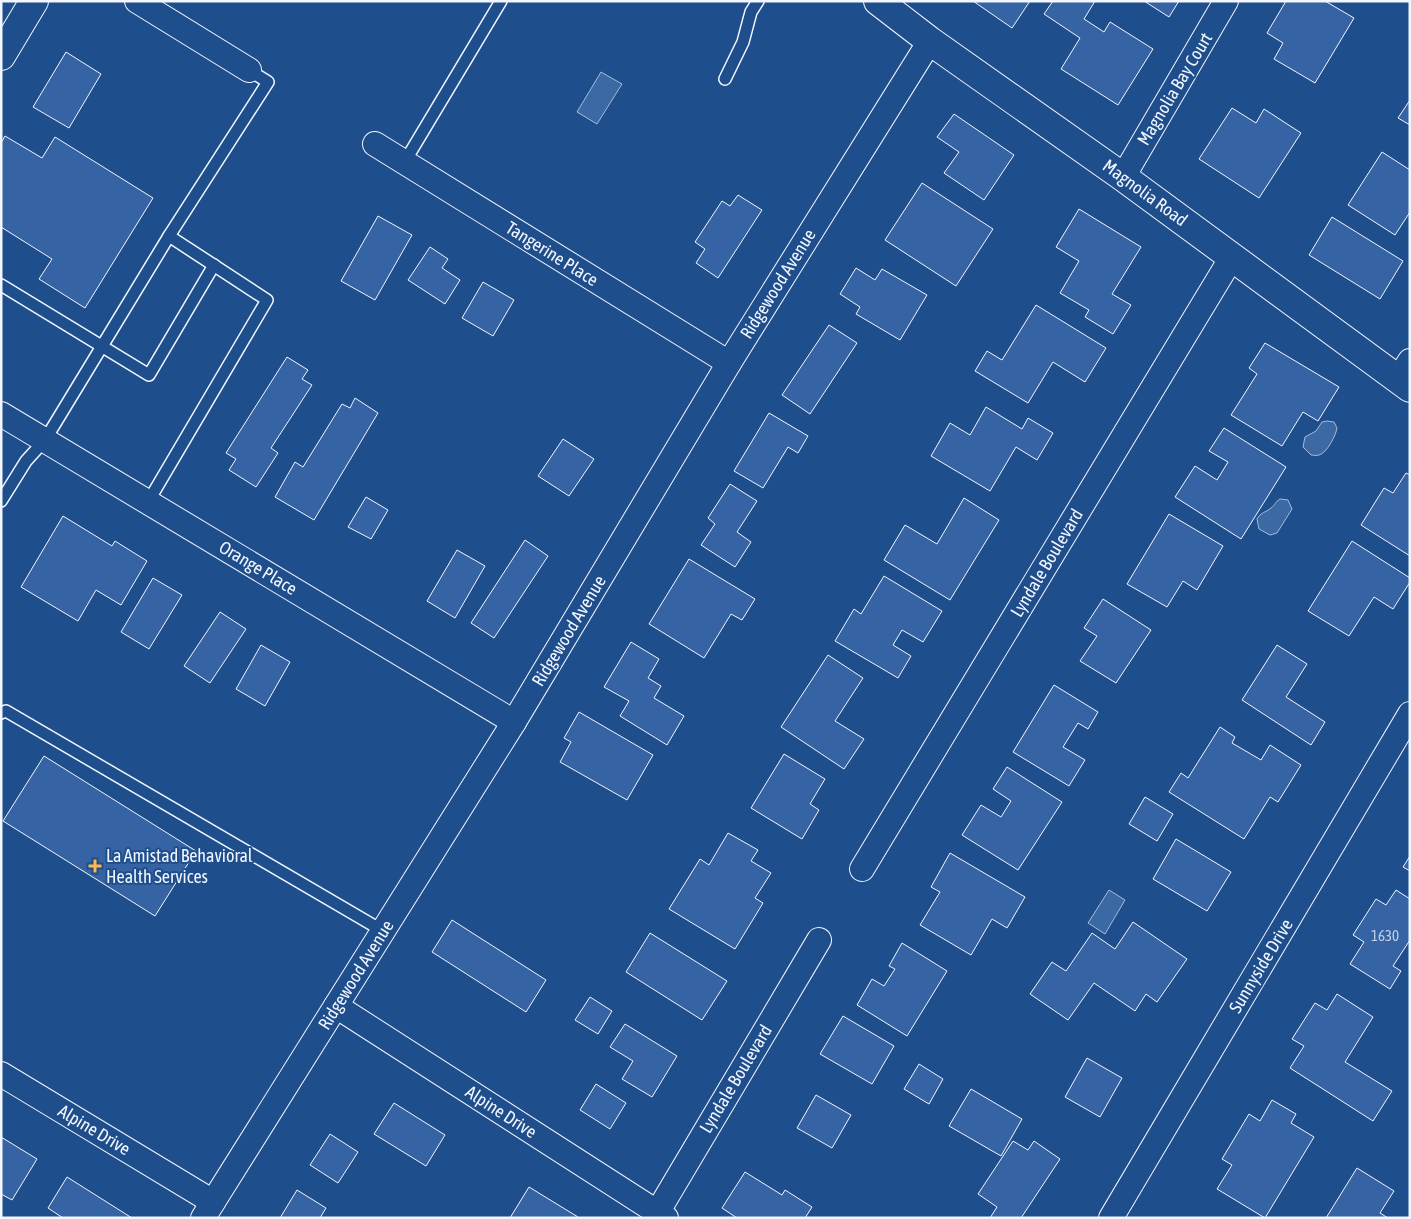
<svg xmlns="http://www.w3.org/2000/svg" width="1411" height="1219" font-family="'Asap Condensed',sans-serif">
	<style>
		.water { fill: #3b69a3; stroke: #a8bbd7 }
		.building { fill: #3563a3; stroke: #f2f6ff }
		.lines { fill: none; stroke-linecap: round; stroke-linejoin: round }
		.lane-casing { stroke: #f2f6ff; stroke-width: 14 }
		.street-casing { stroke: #f2f6ff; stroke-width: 26 }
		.secondary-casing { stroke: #f2f6ff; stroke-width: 30 }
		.primary-casing { stroke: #f2f6ff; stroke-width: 30 }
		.lane { stroke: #1f4e8c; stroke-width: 11 }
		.street { stroke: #1f4e8c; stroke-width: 24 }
		.secondary { stroke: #1f4e8c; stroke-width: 28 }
		.primary { stroke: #1f4e8c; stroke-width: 28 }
		.poi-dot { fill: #ffb74d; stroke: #1f4e8c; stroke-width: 2 }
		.labels { text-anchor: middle; stroke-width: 4; stroke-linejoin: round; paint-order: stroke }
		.number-label { font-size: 15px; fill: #c3d1e8 }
		.street-label { font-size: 18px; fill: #f2f6ff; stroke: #1f4e8c }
		.poi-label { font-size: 18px; fill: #f2f6ff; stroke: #1f4e8c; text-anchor: start }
	</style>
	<rect width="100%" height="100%" fill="#1f4e8c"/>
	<!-- water -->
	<g class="water">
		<polygon points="601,72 622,84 597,124 577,112"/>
		<path d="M1327,421L1334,422L1337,428C1336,435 1327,453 1319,455C1317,456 1313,455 1311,455L1303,447L1305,437L1316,431L1322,422Z"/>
		<path d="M1280,499L1288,500L1292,509L1277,533L1270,535L1259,529L1257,519C1261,512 1265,513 1271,508C1275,505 1275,502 1280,499Z"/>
		<polygon points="1109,890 1125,900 1105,934 1088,923"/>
	</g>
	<!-- building -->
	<g class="building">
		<polygon points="973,1 1030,1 1012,28"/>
		<polygon points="1053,1 1095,1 1084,19 1104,32 1110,22 1153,49 1118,105 1061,69 1080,38 1044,14"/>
		<polygon points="1144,1 1179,1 1169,17"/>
		<polygon points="1286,1 1325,1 1354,18 1315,83 1274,59 1283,43 1267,33"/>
		<polygon points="66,52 101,74 69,128 33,107"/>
		<polygon points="1410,100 1410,125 1398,118"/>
		<polygon points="1232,108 1256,123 1264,109 1301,133 1259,198 1199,159"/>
		<polygon points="954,114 1014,155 984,200 944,173 959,152 937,137"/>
		<polygon points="5,136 42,158 55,137 153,198 85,308 39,279 52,259 1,227 1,143"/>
		<polygon points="1382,152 1410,170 1410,212 1395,235 1348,205"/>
		<polygon points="922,183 993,229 956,286 885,240"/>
		<polygon points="738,195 762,210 718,278 696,263 705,249 695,242 722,201 730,206"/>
		<polygon points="1079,209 1141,247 1112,294 1131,305 1113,334 1085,317 1089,310 1060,293 1079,261 1056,247"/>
		<polygon points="378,216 412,235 375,300 341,281"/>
		<polygon points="1332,217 1403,261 1380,299 1309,255"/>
		<polygon points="430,247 448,259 442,268 460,280 445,304 408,280"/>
		<polygon points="856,268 875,280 882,269 927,295 900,340 856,314 860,307 840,294"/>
		<polygon points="483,282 514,300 493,336 462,318"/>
		<polygon points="1036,305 1106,348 1085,382 1053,362 1028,403 975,371 987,351 1002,360"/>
		<polygon points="829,325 857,343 810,414 782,395"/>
		<polygon points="1265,343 1339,387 1318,421 1303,412 1282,446 1231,415 1257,374 1249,368"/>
		<polygon points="287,357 308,370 302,379 312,385 271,448 278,453 256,487 229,470 236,459 226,453"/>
		<polygon points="355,398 378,413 314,520 275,497 295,462 303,467 342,404 350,408"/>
		<polygon points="986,407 1022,429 1028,418 1053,433 1037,460 1016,447 990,491 931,456 950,423 970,435"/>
		<polygon points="769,413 808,436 798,453 788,447 763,488 734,471"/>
		<polygon points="1224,428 1286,467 1241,539 1175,497 1195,466 1217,480 1228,462 1209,451"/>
		<polygon points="563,439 594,459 569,496 538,476"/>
		<polygon points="1406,473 1410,475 1410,556 1361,525 1384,488 1393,493"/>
		<polygon points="730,484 757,501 737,532 751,542 735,567 701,545 715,524 708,518"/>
		<polygon points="366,497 388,510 371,539 348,527"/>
		<polygon points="964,498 999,520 950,600 884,560 905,525 937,544"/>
		<polygon points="1169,514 1223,546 1197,590 1183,581 1167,607 1127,584"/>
		<polygon points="63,516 112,546 115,541 147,561 121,605 96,590 78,621 21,587"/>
		<polygon points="525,540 548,556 494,638 471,623"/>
		<polygon points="1352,541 1410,578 1410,582 1393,609 1374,597 1349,636 1308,611"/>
		<polygon points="457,550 485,566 455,618 427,601"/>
		<polygon points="689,559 755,599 742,620 731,614 704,658 649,624"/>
		<polygon points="884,576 942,611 923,642 902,630 893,645 911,656 898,678 835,641 854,609 861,614"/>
		<polygon points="153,578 182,595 149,649 121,632"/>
		<polygon points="1103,599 1151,630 1116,683 1080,661 1097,636 1084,628"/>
		<polygon points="220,612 246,629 210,683 184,666"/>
		<polygon points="631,642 659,659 648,678 661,686 654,698 684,716 667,745 620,716 629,701 604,687"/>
		<polygon points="261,645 290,662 265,706 236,689"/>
		<polygon points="1277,645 1307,664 1286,697 1325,722 1311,745 1242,700"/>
		<polygon points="828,655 863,678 835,721 864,739 844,769 781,727"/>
		<polygon points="1054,685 1098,712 1088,729 1078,723 1063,747 1085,760 1069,786 1013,752"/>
		<polygon points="579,712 653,755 627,800 560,762 571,742 564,738"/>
		<polygon points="1220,727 1235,737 1232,743 1261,760 1270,745 1301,765 1278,802 1270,797 1244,839 1169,792 1181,773 1188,778"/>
		<polygon points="784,754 825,779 810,804 819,810 802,839 751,808"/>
		<polygon points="44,756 196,851 155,916 3,821"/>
		<polygon points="1007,767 1062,802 1018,870 962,835 981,805 1001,817 1011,801 993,789"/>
		<polygon points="1145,797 1173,814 1157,841 1129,824"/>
		<polygon points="728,833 758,850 751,861 771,873 755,898 763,903 735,949 669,909 700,859 709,865"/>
		<polygon points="1176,839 1231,872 1207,911 1153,879"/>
		<polygon points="950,853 1025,897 1007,928 992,919 971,955 920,925 940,892 931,887"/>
		<polygon points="1410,856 1410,871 1403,867"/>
		<polygon points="1396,890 1410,899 1410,940 1393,966 1401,971 1390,989 1350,964 1364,942 1353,935 1376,899 1386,905"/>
		<polygon points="452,920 546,980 526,1012 432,952"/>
		<polygon points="1133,922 1187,959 1157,1002 1146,994 1135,1011 1094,983 1068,1020 1030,994 1052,962 1066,971 1092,933 1115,949"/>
		<polygon points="650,933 727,981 702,1020 626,972"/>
		<polygon points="902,943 947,971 907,1036 857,1005 872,979 884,986 895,969 889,966"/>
		<polygon points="1337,994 1373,1017 1345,1062 1392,1091 1373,1121 1290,1068 1304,1046 1292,1039 1315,1003 1327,1010"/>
		<polygon points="590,997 612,1011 598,1034 575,1020"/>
		<polygon points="843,1016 894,1046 872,1084 820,1054"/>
		<polygon points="625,1024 677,1056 652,1097 622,1079 633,1061 610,1047"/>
		<polygon points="1087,1058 1122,1078 1100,1117 1065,1097"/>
		<polygon points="919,1064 943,1079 929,1104 904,1089"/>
		<polygon points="596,1084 626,1103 610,1129 580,1110"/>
		<polygon points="971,1089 1022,1119 1001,1156 949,1126"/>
		<polygon points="816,1095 851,1115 832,1148 797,1128"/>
		<polygon points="1272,1100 1296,1114 1291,1123 1314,1137 1265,1218 1217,1189 1232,1165 1222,1159 1249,1114 1260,1121"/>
		<polygon points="394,1103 445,1135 426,1166 374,1134"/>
		<polygon points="330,1134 358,1152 338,1183 310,1165"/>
		<polygon points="1,1137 37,1159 12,1200 1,1194"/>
		<polygon points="1013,1141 1028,1150 1034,1141 1060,1159 1021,1218 990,1218 997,1207 978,1194"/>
		<polygon points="1357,1168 1394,1191 1380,1213 1388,1218 1326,1218"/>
		<polygon points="745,1172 782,1195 785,1190 812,1207 805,1218 737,1218 722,1208"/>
		<polygon points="67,1177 132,1218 63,1218 48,1208"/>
		<polygon points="529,1187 578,1217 578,1218 510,1218"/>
		<polygon points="297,1190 326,1208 320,1218 280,1218"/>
	</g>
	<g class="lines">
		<!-- lane casing -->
		<g class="lane-casing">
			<g id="lane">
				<polyline points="725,79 743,42 751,12 758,1"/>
				<polyline points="404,163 501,1"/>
				<polyline points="1,285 149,375 214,265"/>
				<polyline points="1,501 26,461 45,440 169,236 268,82 249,70"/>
				<polyline points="148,502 267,300 169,236"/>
				<polyline points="1,713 6,711 383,931"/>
			</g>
		</g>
		<!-- street casing -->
		<g class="street-casing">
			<g id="street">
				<polyline points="137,1 249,70"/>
				<polyline points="375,144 729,363"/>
				<polyline points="1123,177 1226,1"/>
				<polyline points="1398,380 1410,361"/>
				<polyline points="1,414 514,722"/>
				<polyline points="862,869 1232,257"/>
				<polyline points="336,1006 666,1218"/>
				<polyline points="1,1074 213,1202"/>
				<polyline points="203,1218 514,722 729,363 930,41"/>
				<polyline points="654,1218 819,940"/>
				<polyline points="1111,1218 1410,714"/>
			</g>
		</g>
		<!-- secondary casing -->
		<g class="secondary-casing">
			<polyline id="secondary" points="878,1 930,41 1123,177 1410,388"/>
		</g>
		<!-- primary casing -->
		<g class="primary-casing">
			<polyline id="primary" points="1,56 34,1"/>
		</g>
		<!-- lane -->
		<use href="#lane" class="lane"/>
		<!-- street -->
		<use href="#street" class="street"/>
		<!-- secondary -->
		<use href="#secondary" class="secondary"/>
		<!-- primary -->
		<use href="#primary" class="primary"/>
	</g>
	<!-- markers -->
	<path class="poi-dot" d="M92.5 858.5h5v5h5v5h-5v5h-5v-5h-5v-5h5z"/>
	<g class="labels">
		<!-- number labels -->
		<g class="number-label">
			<text x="1385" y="941">1630</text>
		</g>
		<!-- street labels -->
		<g class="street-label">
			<text transform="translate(1175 89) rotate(-59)" y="6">Magnolia Bay Court</text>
			<text transform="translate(1145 193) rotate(36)" y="6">Magnolia Road</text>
			<text transform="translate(552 254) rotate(32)" y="6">Tangerine Place</text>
			<text transform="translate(778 284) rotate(-58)" y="6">Ridgewood Avenue</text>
			<text transform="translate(1047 563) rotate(-59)" y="6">Lyndale Boulevard</text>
			<text transform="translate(258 568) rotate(31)" y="6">Orange Place</text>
			<text transform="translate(569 631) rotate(-59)" y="6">Ridgewood Avenue</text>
			<text transform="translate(1261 966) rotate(-59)" y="6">Sunnyside Drive</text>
			<text transform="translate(356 975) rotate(-58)" y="6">Ridgewood Avenue</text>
			<text transform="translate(736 1079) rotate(-59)" y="6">Lyndale Boulevard</text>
			<text transform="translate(501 1112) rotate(33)" y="6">Alpine Drive</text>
			<text transform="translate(94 1130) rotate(31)" y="6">Alpine Drive</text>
		</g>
		<!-- poi labels -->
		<g class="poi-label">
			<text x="106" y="862">La Amistad Behavioral<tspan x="106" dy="21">Health Services</tspan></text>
		</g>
	</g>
	<!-- border -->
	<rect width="1411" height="1219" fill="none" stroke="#f2f6ff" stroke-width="5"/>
</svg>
